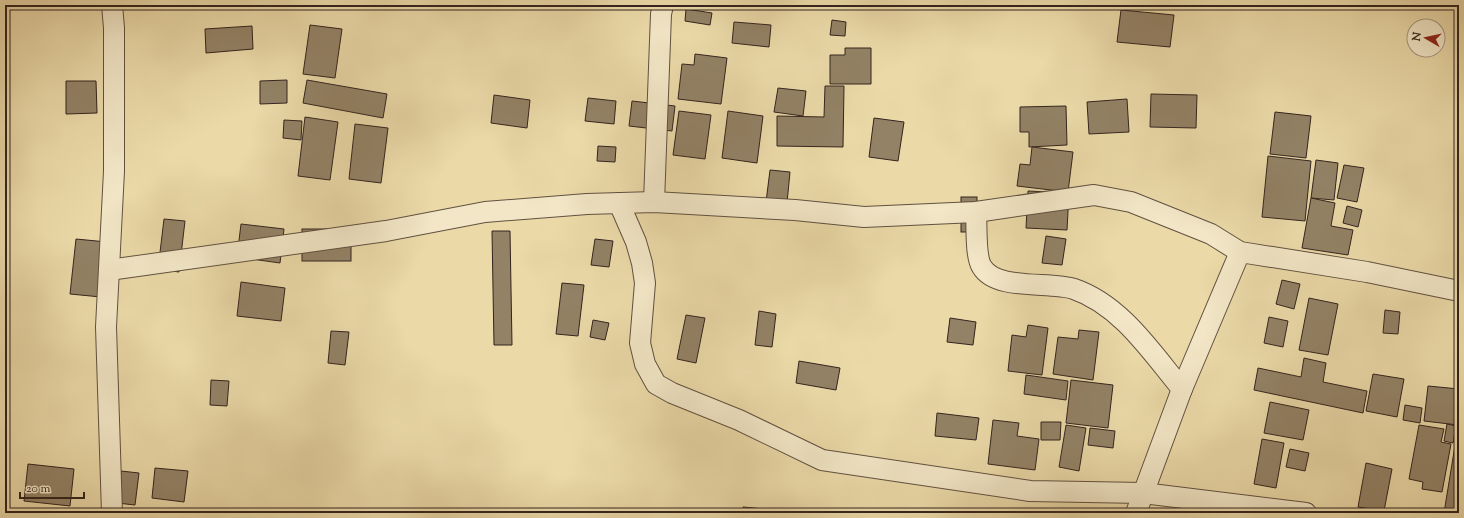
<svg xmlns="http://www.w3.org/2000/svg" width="1464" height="518" font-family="'Sorts Mill Goudy',serif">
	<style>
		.building { fill: #938266; stroke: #33241e }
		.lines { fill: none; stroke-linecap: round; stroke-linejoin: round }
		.minor-casing { stroke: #615140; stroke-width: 22 }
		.minor { stroke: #f2e6c6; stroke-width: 20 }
	</style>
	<rect width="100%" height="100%" fill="#ebd9a8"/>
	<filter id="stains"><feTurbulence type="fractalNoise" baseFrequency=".005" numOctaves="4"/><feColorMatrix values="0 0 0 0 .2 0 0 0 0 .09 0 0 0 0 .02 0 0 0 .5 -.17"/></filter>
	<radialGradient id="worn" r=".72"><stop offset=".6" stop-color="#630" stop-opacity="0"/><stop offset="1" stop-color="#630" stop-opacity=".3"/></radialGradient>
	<!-- building -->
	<g class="building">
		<polygon points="686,9 712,13 710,25 685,21"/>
		<polygon points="1121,10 1174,15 1170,47 1117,42"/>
		<polygon points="832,20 846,22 845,36 830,35"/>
		<polygon points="734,22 771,25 769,47 732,43"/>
		<polygon points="310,25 342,29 335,78 303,74"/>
		<polygon points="252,26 253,49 206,53 205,29"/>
		<polygon points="845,48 871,48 871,84 830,84 830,55 845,55"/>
		<polygon points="695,54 727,58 721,104 678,99 682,64 694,65"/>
		<polygon points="287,80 287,103 260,104 260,81"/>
		<polygon points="307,80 387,94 383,118 303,103"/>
		<polygon points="66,81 96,81 97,113 66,114"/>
		<polygon points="825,86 844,86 843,147 777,146 777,116 824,117"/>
		<polygon points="778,88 806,91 803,116 774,112"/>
		<polygon points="1151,94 1197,95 1196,128 1150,127"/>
		<polygon points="494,95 530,100 527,128 491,123"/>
		<polygon points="588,98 616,101 614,124 585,121"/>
		<polygon points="1127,99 1129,132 1089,134 1087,102"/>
		<polygon points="632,101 675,106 672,131 629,126"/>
		<polygon points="1066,106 1067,145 1029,147 1029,132 1020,132 1020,107"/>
		<polygon points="679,111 711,115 705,159 673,155"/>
		<polygon points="728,111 763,116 757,163 722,158"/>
		<polygon points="1275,112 1311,116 1306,158 1270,154"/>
		<polygon points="305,117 338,122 330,180 298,176"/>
		<polygon points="874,118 904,122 898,161 869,157"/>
		<polygon points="284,120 302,121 301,140 283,138"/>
		<polygon points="355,124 388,128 381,183 349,179"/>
		<polygon points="598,146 616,147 615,162 597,161"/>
		<polygon points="1032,147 1073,152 1068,192 1017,186 1020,164 1030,165"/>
		<polygon points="1268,156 1311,161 1305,221 1262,217"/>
		<polygon points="1316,160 1338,163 1334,200 1311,198"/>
		<polygon points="1344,165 1364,168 1357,202 1337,198"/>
		<polygon points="770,170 790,172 787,203 766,202"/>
		<polygon points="1028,191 1069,193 1067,230 1026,228"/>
		<rect x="961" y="197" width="16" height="35"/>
		<polygon points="1311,198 1335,203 1331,226 1353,230 1348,255 1302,248"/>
		<polygon points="1347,206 1362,210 1358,227 1343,223"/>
		<polygon points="164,219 185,221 179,272 158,269"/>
		<polygon points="241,224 284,229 280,263 237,257"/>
		<rect x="302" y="229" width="49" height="32"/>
		<polygon points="492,231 510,231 512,345 494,345"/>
		<polygon points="1046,236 1066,239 1062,265 1042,263"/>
		<polygon points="76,239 107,242 101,297 70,294"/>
		<polygon points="595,239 613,241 609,267 591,265"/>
		<polygon points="1282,280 1300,284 1294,309 1276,304"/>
		<polygon points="241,282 285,288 281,321 237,316"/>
		<polygon points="562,283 584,285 578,336 556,334"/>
		<polygon points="1309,298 1338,304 1328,355 1299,350"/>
		<polygon points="1385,310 1400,312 1398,334 1383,333"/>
		<polygon points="759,311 776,314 772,347 755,345"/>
		<polygon points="686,315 705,318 696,363 677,359"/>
		<polygon points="1269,317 1288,321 1283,347 1264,343"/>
		<polygon points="950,318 976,322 973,345 947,342"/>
		<polygon points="593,320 609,323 605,340 590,337"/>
		<polygon points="1028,325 1048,328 1042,375 1008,371 1012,335 1026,337"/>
		<polygon points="1079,330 1099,332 1093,380 1053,374 1058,337 1078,339"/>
		<polygon points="331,331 349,332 345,365 328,363"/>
		<polygon points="1304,358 1326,363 1323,382 1367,391 1363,413 1254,390 1258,368 1301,377"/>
		<polygon points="799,361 840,368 836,390 796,383"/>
		<polygon points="1373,374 1404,379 1397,417 1366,411"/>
		<polygon points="1026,375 1068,381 1066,400 1024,394"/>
		<polygon points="211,380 229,381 227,406 210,405"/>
		<polygon points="1071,380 1113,385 1108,428 1066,423"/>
		<polygon points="1428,386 1459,389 1458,425 1424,421"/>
		<polygon points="1270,402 1309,410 1303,440 1264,433"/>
		<polygon points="1405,405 1422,408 1420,423 1403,420"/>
		<polygon points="937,413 979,418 976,440 935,436"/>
		<polygon points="993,420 1019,423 1017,436 1039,439 1035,470 988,464"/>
		<polygon points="1459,421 1459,513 1444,513"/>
		<polygon points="1041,422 1061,422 1060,440 1041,440"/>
		<polygon points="1447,424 1456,426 1453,443 1444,441"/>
		<polygon points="1066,425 1086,428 1079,471 1059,467"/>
		<polygon points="1419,425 1444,429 1441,442 1451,444 1442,492 1422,489 1423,482 1409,479"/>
		<polygon points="1090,428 1115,431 1113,448 1088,445"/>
		<polygon points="1262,439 1284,443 1276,488 1254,484"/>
		<polygon points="1290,449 1309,453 1305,471 1286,467"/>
		<polygon points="1366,463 1392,469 1384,511 1358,507"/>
		<polygon points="28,464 74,469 70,506 24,501"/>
		<polygon points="155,468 188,471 184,502 152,498"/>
		<polygon points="112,470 139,473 135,505 108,502"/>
		<polygon points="743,507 765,509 765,513 743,513"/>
	</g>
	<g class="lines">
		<!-- minor casing -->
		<g class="minor-casing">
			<g id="minor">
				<polyline points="112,5 114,28 114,171 106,327 112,513"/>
				<polyline points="654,202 661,14 663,5"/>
				<polyline points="619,203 636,242 642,263 645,283 640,343 645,364 656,384 672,393 739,420 822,460 1030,491 1143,493 1306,513"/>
				<path d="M976,212C977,225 975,257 982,267C996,291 1051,281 1074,289C1121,305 1152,353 1182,389"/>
				<polyline points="109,270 386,231 485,212 587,204 654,202 795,210 864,217 976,212 1094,195 1131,202 1211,234 1240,252 1367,272 1459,291"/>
				<polyline points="1136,513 1182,389 1240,252"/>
			</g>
		</g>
		<!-- minor -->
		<use href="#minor" class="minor"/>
	</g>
	<!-- margin -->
	<rect width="1464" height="518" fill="none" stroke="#ebd9a8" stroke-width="20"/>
	<rect x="6" y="6" width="1452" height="506" fill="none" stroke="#33241e" stroke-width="2"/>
	<rect x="10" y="10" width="1444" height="498" fill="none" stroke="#33241e"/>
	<!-- north arrow -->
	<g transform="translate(1426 38) rotate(279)"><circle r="19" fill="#f2e6c6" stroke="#a69883"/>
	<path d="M0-3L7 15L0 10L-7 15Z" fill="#8f2418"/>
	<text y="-6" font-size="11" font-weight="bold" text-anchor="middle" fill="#33241e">N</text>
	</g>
	<!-- scale -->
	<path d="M20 492v6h64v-6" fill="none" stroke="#33241e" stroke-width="2"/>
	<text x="26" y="492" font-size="12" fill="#33241e" stroke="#f2e6c6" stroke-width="3" paint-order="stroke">20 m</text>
	<rect width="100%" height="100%" filter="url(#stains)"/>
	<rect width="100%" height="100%" fill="url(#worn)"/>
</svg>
